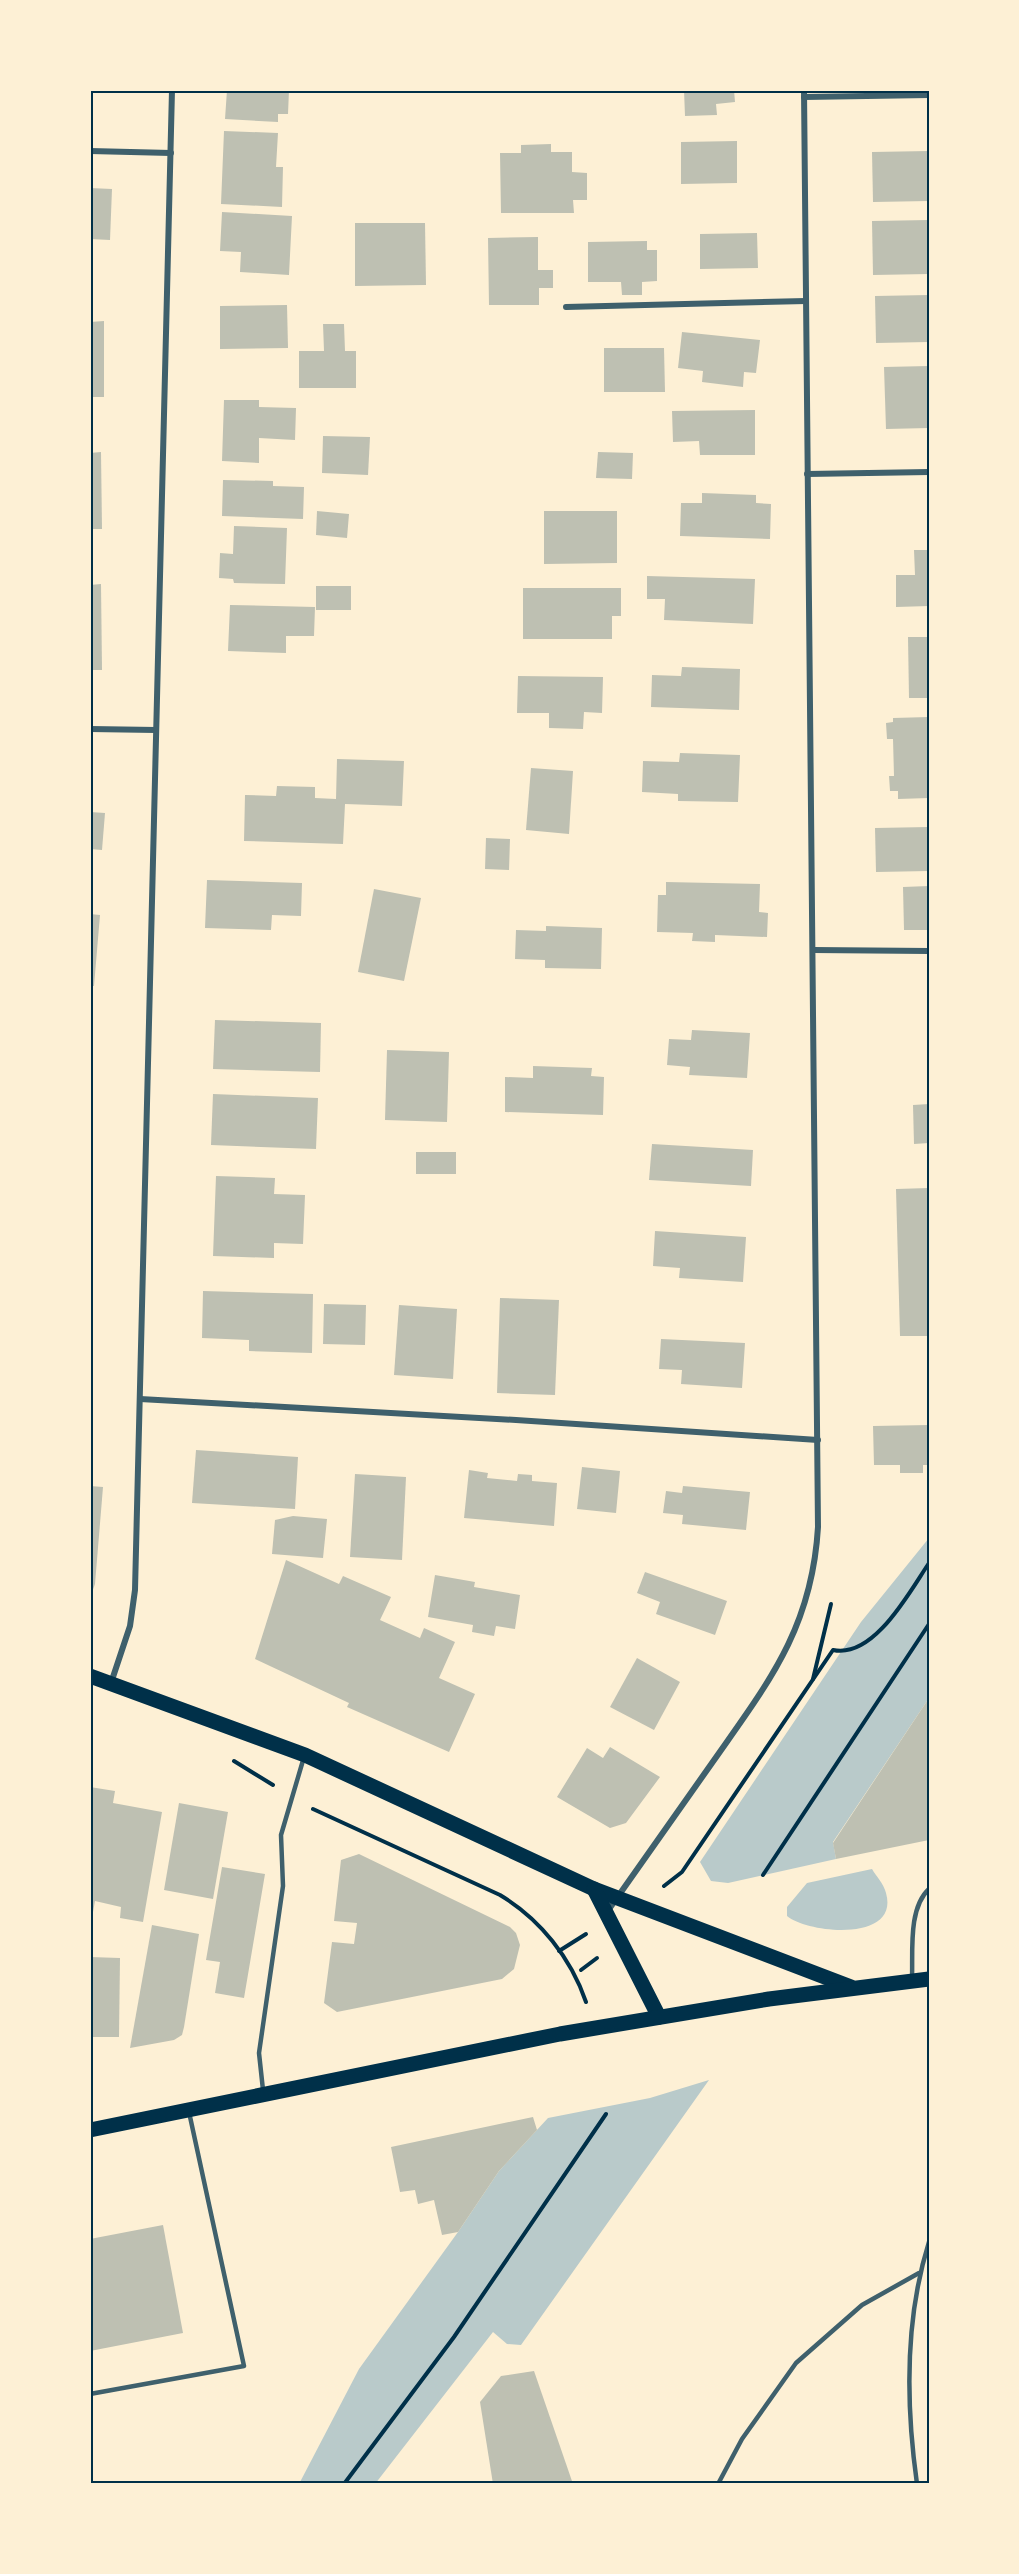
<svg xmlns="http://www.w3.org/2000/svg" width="1019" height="2574" font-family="Raleway,sans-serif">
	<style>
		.green { fill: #b9caca }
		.building { fill: #bec0b2 }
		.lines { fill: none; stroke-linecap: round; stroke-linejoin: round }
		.path { stroke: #003049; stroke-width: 4 }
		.service { stroke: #3f606c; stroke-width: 4.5 }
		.minor { stroke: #3f606c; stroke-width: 6 }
		.primary { stroke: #003049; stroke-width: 15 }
		.neatline { fill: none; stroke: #003049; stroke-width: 2 }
	</style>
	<rect width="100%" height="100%" fill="#fdf0d5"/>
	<!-- green -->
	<g class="green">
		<polygon points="929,1538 929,1698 833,1842 836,1859 728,1883 711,1881 700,1862 861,1622"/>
		<path d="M872,1869C876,1876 884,1884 886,1893C900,1942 809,1934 787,1916V1907L807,1883Z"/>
		<polygon points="709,2080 521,2345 507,2344 493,2332 375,2484 299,2484 359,2369 458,2232 499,2171 548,2118 650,2098"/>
	</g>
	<!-- building -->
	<g class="building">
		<polygon points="227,90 289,90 288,114 278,114 278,122 225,119"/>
		<polygon points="684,90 734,90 735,102 716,104 717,115 685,116"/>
		<polygon points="224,131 278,133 276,167 283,167 282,207 221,204"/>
		<polygon points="737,141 737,183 681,184 681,142"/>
		<polygon points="551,144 551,152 572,152 572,172 587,173 587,200 573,200 574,213 501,213 500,153 521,153 521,145"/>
		<polygon points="929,151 929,201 873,202 872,152"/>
		<polygon points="90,188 112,189 110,240 90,239"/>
		<polygon points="222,212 292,216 289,275 240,272 241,252 220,251"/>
		<polygon points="929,220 929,274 873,275 872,221"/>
		<polygon points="355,223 425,223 426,285 355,286"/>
		<polygon points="757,233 758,268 700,269 700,234"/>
		<polygon points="538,237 538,270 553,270 553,288 539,288 539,305 489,305 488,238"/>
		<polygon points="647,241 647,250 657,250 657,281 642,282 642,295 622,295 621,282 588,282 588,242"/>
		<polygon points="929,295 929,342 876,343 875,296"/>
		<polygon points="287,305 288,348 220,349 220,306"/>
		<polygon points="104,321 104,397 90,397 90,322"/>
		<polygon points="323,324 344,324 345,351 356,351 356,388 299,388 299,351 324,351"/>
		<polygon points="682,332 760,340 756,373 744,372 743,387 702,382 703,371 678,368"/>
		<polygon points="604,348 664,348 665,392 604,392"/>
		<polygon points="929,366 929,428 886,429 884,367"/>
		<polygon points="224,400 259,400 259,407 296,408 295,440 259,438 259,463 222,461"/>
		<polygon points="755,410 755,455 700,455 699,441 673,442 672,411"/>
		<polygon points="323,436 370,437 368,475 322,473"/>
		<polygon points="101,452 102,529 90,529 90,453"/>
		<polygon points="598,452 633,453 632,479 596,478"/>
		<polygon points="223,480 273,481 273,486 304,487 303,519 222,516"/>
		<polygon points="702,493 756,495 756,503 771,504 770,539 680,536 681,503 702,503"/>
		<polygon points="317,511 349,514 347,538 316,535"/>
		<polygon points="544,511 617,511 617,563 544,564"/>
		<polygon points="234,526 287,528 285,584 234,583 233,579 219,578 220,553 233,554"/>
		<polygon points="914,550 929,550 929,606 896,607 896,575 915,575"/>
		<polygon points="647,576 755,579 753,624 664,620 665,599 647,599"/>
		<polygon points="101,584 102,670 90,670 90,585"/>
		<rect x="316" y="586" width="35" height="24"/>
		<polygon points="523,588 621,588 621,616 612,616 612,639 523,639"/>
		<polygon points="230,605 315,607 314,636 286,636 286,653 228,651"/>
		<polygon points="908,637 929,637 929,698 909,698"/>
		<polygon points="682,667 740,669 739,710 651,707 652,675 681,676"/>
		<polygon points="518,676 603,677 602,713 584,712 583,729 549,728 549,713 517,713"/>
		<polygon points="929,717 929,798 898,799 898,791 890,791 889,776 894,776 893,739 887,739 886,723 893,722 893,718"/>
		<polygon points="680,753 740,755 738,802 678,801 678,794 642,792 643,761 679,762"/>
		<polygon points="337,759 404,761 402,806 345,804 343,844 244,841 245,795 276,796 277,786 315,787 315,798 336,799"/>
		<polygon points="531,768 573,771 569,834 526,830"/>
		<polygon points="90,812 105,813 102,850 90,849"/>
		<polygon points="929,827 929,871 876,872 875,828"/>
		<polygon points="486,838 510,839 509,870 485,869"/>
		<polygon points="207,880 302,883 301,916 272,915 271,930 205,928"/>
		<polygon points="666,882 760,884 759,912 768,913 767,937 715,935 715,942 692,941 693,933 657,932 658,895 666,895"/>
		<polygon points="929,886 929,930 904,930 903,887"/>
		<polygon points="374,889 421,898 404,981 358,972"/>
		<polygon points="90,914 100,915 94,986 90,986"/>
		<polygon points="546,926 602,928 601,969 545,968 545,960 515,959 516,930 546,931"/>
		<polygon points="215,1020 321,1023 320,1072 213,1069"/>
		<polygon points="692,1030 750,1033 747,1078 689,1075 690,1067 667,1065 669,1039 691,1040"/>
		<polygon points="387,1050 449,1052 447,1122 385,1120"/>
		<polygon points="533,1066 592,1068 591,1076 604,1077 603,1115 505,1112 505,1077 533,1078"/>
		<polygon points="213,1094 318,1098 316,1149 211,1145"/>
		<polygon points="929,1104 929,1143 914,1144 913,1105"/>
		<polygon points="652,1144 753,1150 751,1186 649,1180"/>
		<rect x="416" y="1152" width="40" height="22"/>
		<polygon points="216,1176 275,1178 274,1194 305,1195 303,1244 274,1243 274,1258 213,1256"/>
		<polygon points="929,1188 929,1336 900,1336 896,1189"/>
		<polygon points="655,1231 746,1237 743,1282 679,1278 680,1268 653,1266"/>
		<polygon points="203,1291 313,1294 312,1353 249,1351 249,1340 202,1338"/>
		<polygon points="500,1298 559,1300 555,1395 497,1393"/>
		<polygon points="324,1304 366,1305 365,1345 323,1344"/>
		<polygon points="399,1305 457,1309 453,1379 394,1375"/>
		<polygon points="661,1339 745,1343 742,1388 681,1384 682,1370 659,1369"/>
		<polygon points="929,1425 929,1465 923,1465 923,1473 900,1473 900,1465 874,1465 873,1426"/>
		<polygon points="196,1450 298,1457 295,1509 192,1503"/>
		<polygon points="582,1467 620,1471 616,1513 577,1509"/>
		<polygon points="469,1470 488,1473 487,1478 517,1481 518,1474 532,1475 532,1481 557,1483 554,1526 464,1518"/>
		<polygon points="355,1474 406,1477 402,1560 350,1557"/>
		<polygon points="90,1486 103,1487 95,1584 90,1598"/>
		<polygon points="683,1486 750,1492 746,1530 682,1524 683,1515 663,1513 666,1491 682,1493"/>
		<polygon points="293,1516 327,1519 323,1558 272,1554 275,1520"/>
		<polygon points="286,1560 339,1584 343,1576 391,1597 380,1620 420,1638 424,1628 455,1642 439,1678 475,1694 449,1752 347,1707 349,1703 255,1659"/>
		<polygon points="645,1572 727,1601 715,1635 656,1614 660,1602 637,1593"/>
		<polygon points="435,1575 475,1582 474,1587 520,1595 515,1629 496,1626 494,1636 472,1632 473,1625 428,1617"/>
		<polygon points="637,1658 680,1682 654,1730 610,1707"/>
		<polygon points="929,1698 929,1840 836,1859 833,1843"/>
		<polygon points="610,1747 660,1777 626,1823 610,1828 557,1797 587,1748 603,1758"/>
		<polygon points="90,1787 115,1791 113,1803 162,1812 143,1922 120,1918 121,1907 95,1901 93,1912 90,1911"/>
		<polygon points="179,1803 228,1812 213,1899 164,1890"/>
		<polygon points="359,1854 510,1927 516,1933 520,1945 514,1969 502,1979 337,2012 324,2003 332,1942 354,1944 357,1923 334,1921 341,1860"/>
		<polygon points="222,1867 265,1874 244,1998 215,1993 220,1962 206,1960"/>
		<polygon points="152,1925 199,1934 184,2027 182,2035 174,2040 130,2048"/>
		<polygon points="90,1957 120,1958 119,2037 90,2037"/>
		<polygon points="533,2117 537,2130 499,2171 458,2232 442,2235 434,2200 418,2204 415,2190 400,2192 391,2147"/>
		<polygon points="163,2225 183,2333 90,2351 90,2239"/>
		<polygon points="534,2371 573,2484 493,2484 480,2402 501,2376"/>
	</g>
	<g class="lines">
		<!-- path -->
		<g class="path">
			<polyline points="813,1679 831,1604"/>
			<polyline points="234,1761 273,1785"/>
			<path d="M313,1809L500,1895C540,1919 571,1958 586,2002"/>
			<polyline points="763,1875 929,1624"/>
			<path d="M664,1886L682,1872L833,1650C874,1659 910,1591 929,1563"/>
			<polyline points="559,1951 586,1934"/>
			<polyline points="581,1970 597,1958"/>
			<polyline points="344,2484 454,2337 606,2114"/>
		</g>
		<!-- service -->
		<g class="service">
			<path d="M912,1978C913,1952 908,1908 929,1889"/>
			<polyline points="263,2090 259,2053 283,1886 281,1835 304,1757"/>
			<polyline points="90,2394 244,2366 189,2112"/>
			<polyline points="718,2484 742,2439 796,2363 862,2305 919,2273"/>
			<path d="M917,2484C906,2406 905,2318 929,2242"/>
		</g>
		<!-- minor -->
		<g class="minor">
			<polyline points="804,97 929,95"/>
			<polyline points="90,151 171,153"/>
			<polyline points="566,307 806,301"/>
			<polyline points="807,474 929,472"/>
			<polyline points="90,729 156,730"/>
			<polyline points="813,950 929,951"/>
			<polyline points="140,1399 516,1420 818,1440"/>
			<polyline points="111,1683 130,1626 135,1590 172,90"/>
			<path d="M607,1912C642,1863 677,1813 712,1763C768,1683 812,1629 818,1527L804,90"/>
		</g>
		<!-- primary -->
		<g class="primary">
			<polyline points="90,1676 305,1755 594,1889 851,1987"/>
			<polyline points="594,1889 659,2017"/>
			<polyline points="90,2130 560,2034 769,1999 929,1979"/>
		</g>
	</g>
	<!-- border -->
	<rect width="1019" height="2574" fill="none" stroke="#fdf0d5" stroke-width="183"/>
	<rect x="92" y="92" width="836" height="2390" class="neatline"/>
</svg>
